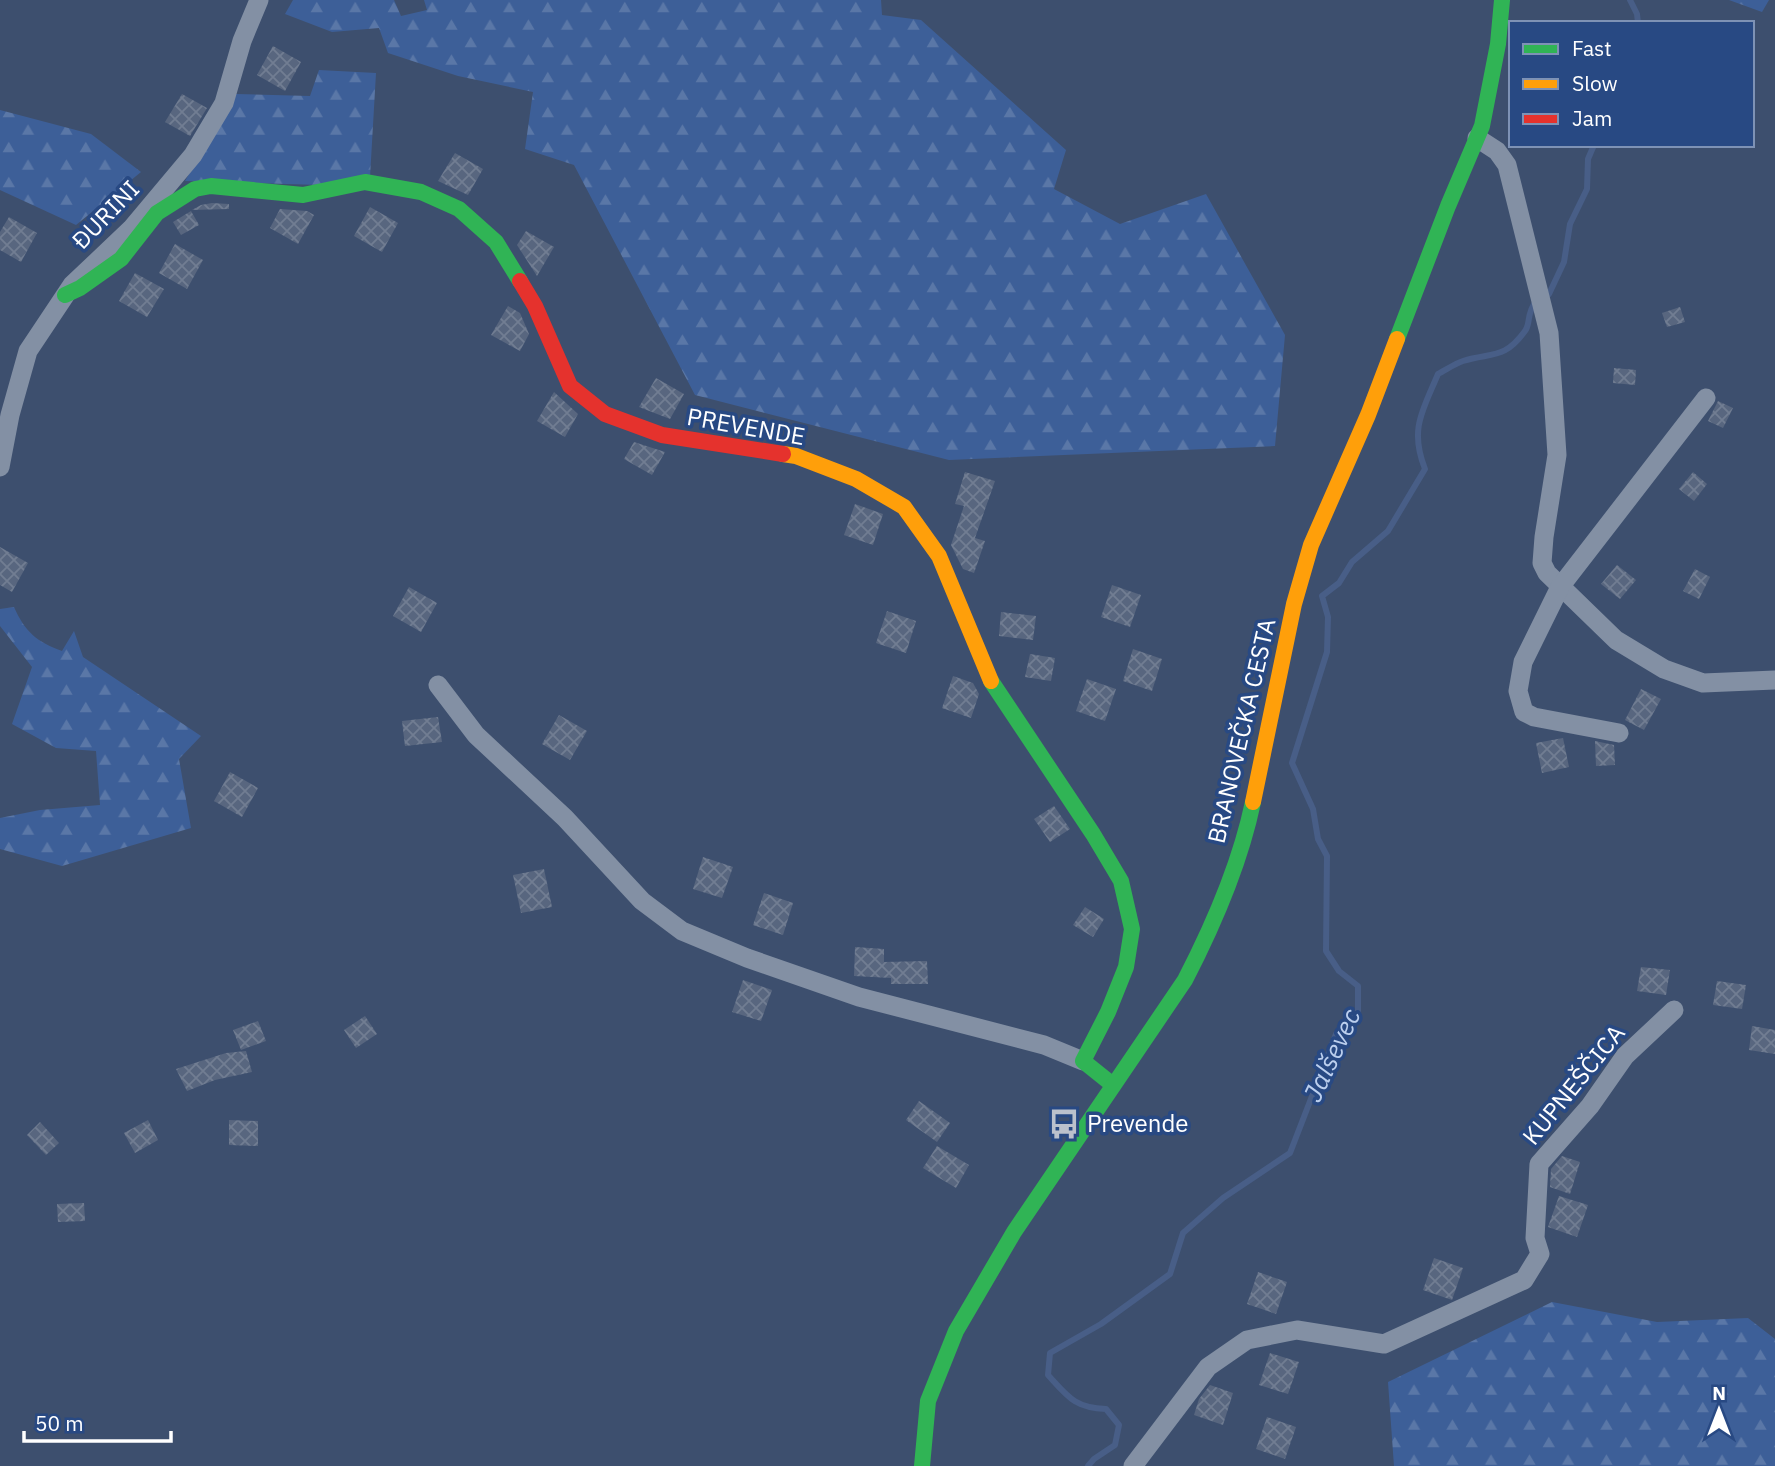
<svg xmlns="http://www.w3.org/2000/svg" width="1775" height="1466" font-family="'IBM Plex Sans',sans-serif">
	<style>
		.forest { fill: url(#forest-firs) }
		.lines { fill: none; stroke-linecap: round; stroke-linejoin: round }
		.stream { stroke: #485e87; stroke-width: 6 }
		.building { fill: url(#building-cross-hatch) }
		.street { stroke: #8390a4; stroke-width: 19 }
		.fast { stroke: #30b455; stroke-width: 16 }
		.slow { stroke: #ff9f0a; stroke-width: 16 }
		.jam { stroke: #e5322d; stroke-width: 16 }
		.labels { text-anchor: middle; stroke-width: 7; stroke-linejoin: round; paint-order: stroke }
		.street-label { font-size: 24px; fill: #fff; stroke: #284983 }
		.poi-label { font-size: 24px; fill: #fff; stroke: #284983; text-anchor: start }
		.water-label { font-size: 26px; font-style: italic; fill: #bccfee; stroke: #284983 }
	</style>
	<defs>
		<pattern id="forest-firs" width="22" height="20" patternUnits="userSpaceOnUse" patternTransform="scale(1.75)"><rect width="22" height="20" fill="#3d5f98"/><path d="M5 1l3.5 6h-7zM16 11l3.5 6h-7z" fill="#5a77a7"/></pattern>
		<pattern id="building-cross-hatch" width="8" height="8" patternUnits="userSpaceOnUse" patternTransform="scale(1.75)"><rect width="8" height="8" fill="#58667f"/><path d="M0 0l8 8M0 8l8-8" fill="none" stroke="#717d92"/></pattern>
	</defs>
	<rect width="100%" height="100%" fill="#3d4f6e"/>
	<!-- forest -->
	<g class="forest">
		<polygon points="293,0 394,0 401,16 427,10 424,0 881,0 882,15 921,20 1066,150 1054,189 1120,224 1206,194 1285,335 1275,446 949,460 695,395 574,165 525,149 533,92 458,76 388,53 379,28 332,32 285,14"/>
		<polygon points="1729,0 1769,0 1762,12"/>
		<polygon points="319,70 376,73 370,177 320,185 185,181 235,94 310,96"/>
		<polygon points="0,110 91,134 141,172 76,225 0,190"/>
		<path d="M14,607C25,632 37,642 62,651L74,631L83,657L201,736L179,759L191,828L62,866L0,849V818L40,810L100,805L96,751L56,748L12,724L32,667L0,626V609Z"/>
		<polygon points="1552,1302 1657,1322 1748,1318 1775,1339 1775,1466 1394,1466 1388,1382"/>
	</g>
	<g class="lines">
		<!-- stream -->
		<g class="stream">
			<polyline points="1630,0 1637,14 1638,23"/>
			<polyline points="1549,294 1564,262 1570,224 1587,189 1588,159 1594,145"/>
			<path d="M1088,1466L1094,1459L1115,1445L1119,1425L1106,1409C1075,1408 1068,1397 1048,1375L1050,1353L1101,1324L1170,1274L1183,1233L1223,1198L1290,1153L1336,1034L1358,1011V986L1339,971L1326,951L1327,856L1318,839L1313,809L1292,763L1327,652L1328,617L1322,596L1339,583L1352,562L1388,531L1425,469C1409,429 1423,410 1438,374C1446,370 1454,364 1463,361C1492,352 1504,360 1525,331C1531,323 1526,314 1536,301"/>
		</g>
	</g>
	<!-- building -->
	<g class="building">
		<polygon points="273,46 301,62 285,91 257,75"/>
		<polygon points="182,94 207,108 190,136 165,122"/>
		<polygon points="455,153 483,169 468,195 438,181"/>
		<polygon points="212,203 229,204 229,209 192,210 201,205"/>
		<polygon points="370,207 398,223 382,252 354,236"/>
		<polygon points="280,209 307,211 314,215 298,244 270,228"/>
		<polygon points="191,211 199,225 181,235 173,222"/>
		<polygon points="9,217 37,233 21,262 0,250 0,232"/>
		<polygon points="526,231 554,247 537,276 517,245"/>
		<polygon points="175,244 203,260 187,289 159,273"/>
		<polygon points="135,273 164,289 147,317 119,301"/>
		<polygon points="508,306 520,313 529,334 520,351 491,335"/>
		<polygon points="1680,307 1685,322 1667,327 1662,313"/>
		<polygon points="1614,368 1636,370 1635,385 1613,383"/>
		<polygon points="656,378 684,394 670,419 639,407"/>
		<polygon points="554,392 578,414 565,437 537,421"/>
		<polygon points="1718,401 1733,408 1723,428 1708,421"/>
		<polygon points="634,442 665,452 652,475 624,459"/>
		<polygon points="965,472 995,481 975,538 985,541 974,573 963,569 951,545 964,506 955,504"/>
		<polygon points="1693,472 1707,484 1694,501 1679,489"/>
		<polygon points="855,504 883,514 873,545 844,535"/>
		<polygon points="0,547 28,563 12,592 0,585"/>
		<polygon points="1617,565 1636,580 1620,599 1601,584"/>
		<polygon points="1695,569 1710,577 1699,599 1683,591"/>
		<polygon points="1112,585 1141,595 1130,627 1101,617"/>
		<polygon points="409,587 437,603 421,632 393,616"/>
		<polygon points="887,611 916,621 906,653 876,643"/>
		<polygon points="1001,612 1036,616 1033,640 999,636"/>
		<polygon points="1133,649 1162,659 1152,691 1123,681"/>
		<polygon points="1030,654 1055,658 1051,681 1025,677"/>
		<polygon points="953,676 973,683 979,694 971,718 942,708"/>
		<polygon points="1087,679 1116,689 1105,721 1076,711"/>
		<polygon points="1641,689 1661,699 1644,730 1625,720"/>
		<polygon points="559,715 587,731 570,760 542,744"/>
		<polygon points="438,717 442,742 405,746 402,721"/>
		<polygon points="1563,738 1569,767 1542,773 1536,743"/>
		<polygon points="1595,741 1614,745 1615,765 1596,766"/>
		<polygon points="230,772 258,788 242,817 214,801"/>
		<polygon points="1054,806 1070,829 1050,842 1034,819"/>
		<polygon points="703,857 733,867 722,898 693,889"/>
		<polygon points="544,869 552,907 521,913 513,875"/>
		<polygon points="764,893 793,903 783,935 753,925"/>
		<polygon points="1085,907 1104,919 1093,937 1073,925"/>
		<polygon points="855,947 884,949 884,962 927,961 928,984 891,984 891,978 854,976"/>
		<polygon points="1641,967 1670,970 1666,995 1637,991"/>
		<polygon points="743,980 772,990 761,1021 732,1012"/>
		<polygon points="1717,981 1746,985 1742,1009 1713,1005"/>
		<polygon points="365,1016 377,1034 356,1048 344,1030"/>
		<polygon points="258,1021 266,1041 241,1050 233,1030"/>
		<polygon points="1752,1026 1775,1030 1775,1054 1749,1050"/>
		<polygon points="246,1051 252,1072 215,1080 187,1091 176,1069 226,1053"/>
		<polygon points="919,1101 950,1123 937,1142 906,1120"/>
		<polygon points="148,1120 158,1140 135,1153 124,1133"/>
		<polygon points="229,1120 258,1121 258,1146 229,1145"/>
		<polygon points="40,1122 59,1143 46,1155 27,1135"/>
		<polygon points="937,1146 969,1165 956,1188 923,1168"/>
		<polygon points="1562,1156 1580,1162 1570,1194 1550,1187 1551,1169"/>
		<polygon points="1559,1196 1588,1205 1577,1237 1548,1227"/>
		<polygon points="84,1203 85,1221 58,1222 57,1204"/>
		<polygon points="1434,1258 1463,1268 1452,1300 1423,1290"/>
		<polygon points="1258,1272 1287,1282 1276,1314 1247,1304"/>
		<polygon points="1270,1353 1299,1362 1288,1394 1259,1385"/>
		<polygon points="1210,1385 1233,1393 1223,1425 1194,1415 1199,1399"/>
		<polygon points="1267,1417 1296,1427 1285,1459 1256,1449"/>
	</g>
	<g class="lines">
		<!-- street -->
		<g class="street">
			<polyline points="1477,138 1497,151 1507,165 1549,333 1557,455 1544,537 1542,563 1547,573 1616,640 1664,669 1703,683 1775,680"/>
			<polyline points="0,467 10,415 28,351 72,285 131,229 193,155 224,103 242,41 259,0"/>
			<polyline points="438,685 476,735 565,818 642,901 682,931 747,958 859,997 1044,1045 1083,1061"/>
			<polyline points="1619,733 1534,717 1524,712 1518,691 1523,662 1560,587 1706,398"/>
			<polyline points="1133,1466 1208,1367 1247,1340 1297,1330 1384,1344 1524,1280 1540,1254 1535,1238 1539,1164 1590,1106 1625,1056 1674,1010"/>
		</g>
		<!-- fast -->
		<g class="fast">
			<polyline points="65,295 80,288 121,259 157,213 195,189 211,186 303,195 365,182 421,192 459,209 496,242 520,281"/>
			<polyline points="1397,339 1448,206 1482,126 1498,44 1502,0"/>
			<polyline points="991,681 1093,834 1121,881 1132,929 1126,967 1108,1012 1083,1061 1113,1085"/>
			<path d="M922,1466L928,1401L956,1331L1014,1232L1185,980C1214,924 1240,864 1253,802"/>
		</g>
		<!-- slow -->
		<g class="slow">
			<polyline points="783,454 796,456 856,479 904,507 939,556 991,681"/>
			<polyline points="1253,802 1294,604 1311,545 1368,415 1397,339"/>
		</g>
		<!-- jam -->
		<polyline class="jam" points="520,281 535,306 570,386 605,414 662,435 783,454"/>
	</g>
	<!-- icons -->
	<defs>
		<g id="bus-bare" transform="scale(2.415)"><path d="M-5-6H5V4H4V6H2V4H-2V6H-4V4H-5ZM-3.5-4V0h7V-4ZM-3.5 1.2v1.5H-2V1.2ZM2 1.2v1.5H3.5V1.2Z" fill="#bbc1cc" stroke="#284983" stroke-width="2.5" paint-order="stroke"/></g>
	</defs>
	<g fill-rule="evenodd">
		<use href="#bus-bare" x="1064" y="1124"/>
	</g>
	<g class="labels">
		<!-- street labels -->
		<g class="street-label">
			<text transform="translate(106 215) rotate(-46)" y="8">ĐURINI</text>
			<text transform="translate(746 427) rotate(10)" y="8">PREVENDE</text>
			<text transform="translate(1242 731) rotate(-77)" y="8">BRANOVEČKA CESTA</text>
			<text transform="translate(1574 1085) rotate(-51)" y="8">KUPNEŠČICA</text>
		</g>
		<!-- poi labels -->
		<g class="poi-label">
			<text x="1087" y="1132">Prevende</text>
		</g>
		<!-- water labels -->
		<g class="water-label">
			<text transform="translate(1332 1055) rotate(-65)" y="9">Jalševec</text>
		</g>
	</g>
	<!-- legend -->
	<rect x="1509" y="21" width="245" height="126" fill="#284983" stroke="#7e92b5" stroke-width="2"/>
	<rect x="1523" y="44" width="35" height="10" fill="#30b455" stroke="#7e92b5" stroke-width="2"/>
	<text x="1572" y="56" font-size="21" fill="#ffffff">Fast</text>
	<rect x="1523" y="79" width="35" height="10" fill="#ff9f0a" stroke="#7e92b5" stroke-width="2"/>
	<text x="1572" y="91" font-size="21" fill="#ffffff">Slow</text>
	<rect x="1523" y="114" width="35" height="10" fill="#e5322d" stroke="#7e92b5" stroke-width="2"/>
	<text x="1572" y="126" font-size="21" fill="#ffffff">Jam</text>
	<!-- north arrow -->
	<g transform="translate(1719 1410)" stroke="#284983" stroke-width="5" paint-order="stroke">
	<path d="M0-5L12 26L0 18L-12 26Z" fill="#ffffff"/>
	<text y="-10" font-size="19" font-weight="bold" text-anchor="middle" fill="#ffffff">N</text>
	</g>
	<!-- scale -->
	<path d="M24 1431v10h147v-10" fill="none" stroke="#ffffff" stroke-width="3.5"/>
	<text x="35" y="1431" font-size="21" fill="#ffffff" stroke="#284983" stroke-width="5" paint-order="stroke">50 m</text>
</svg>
